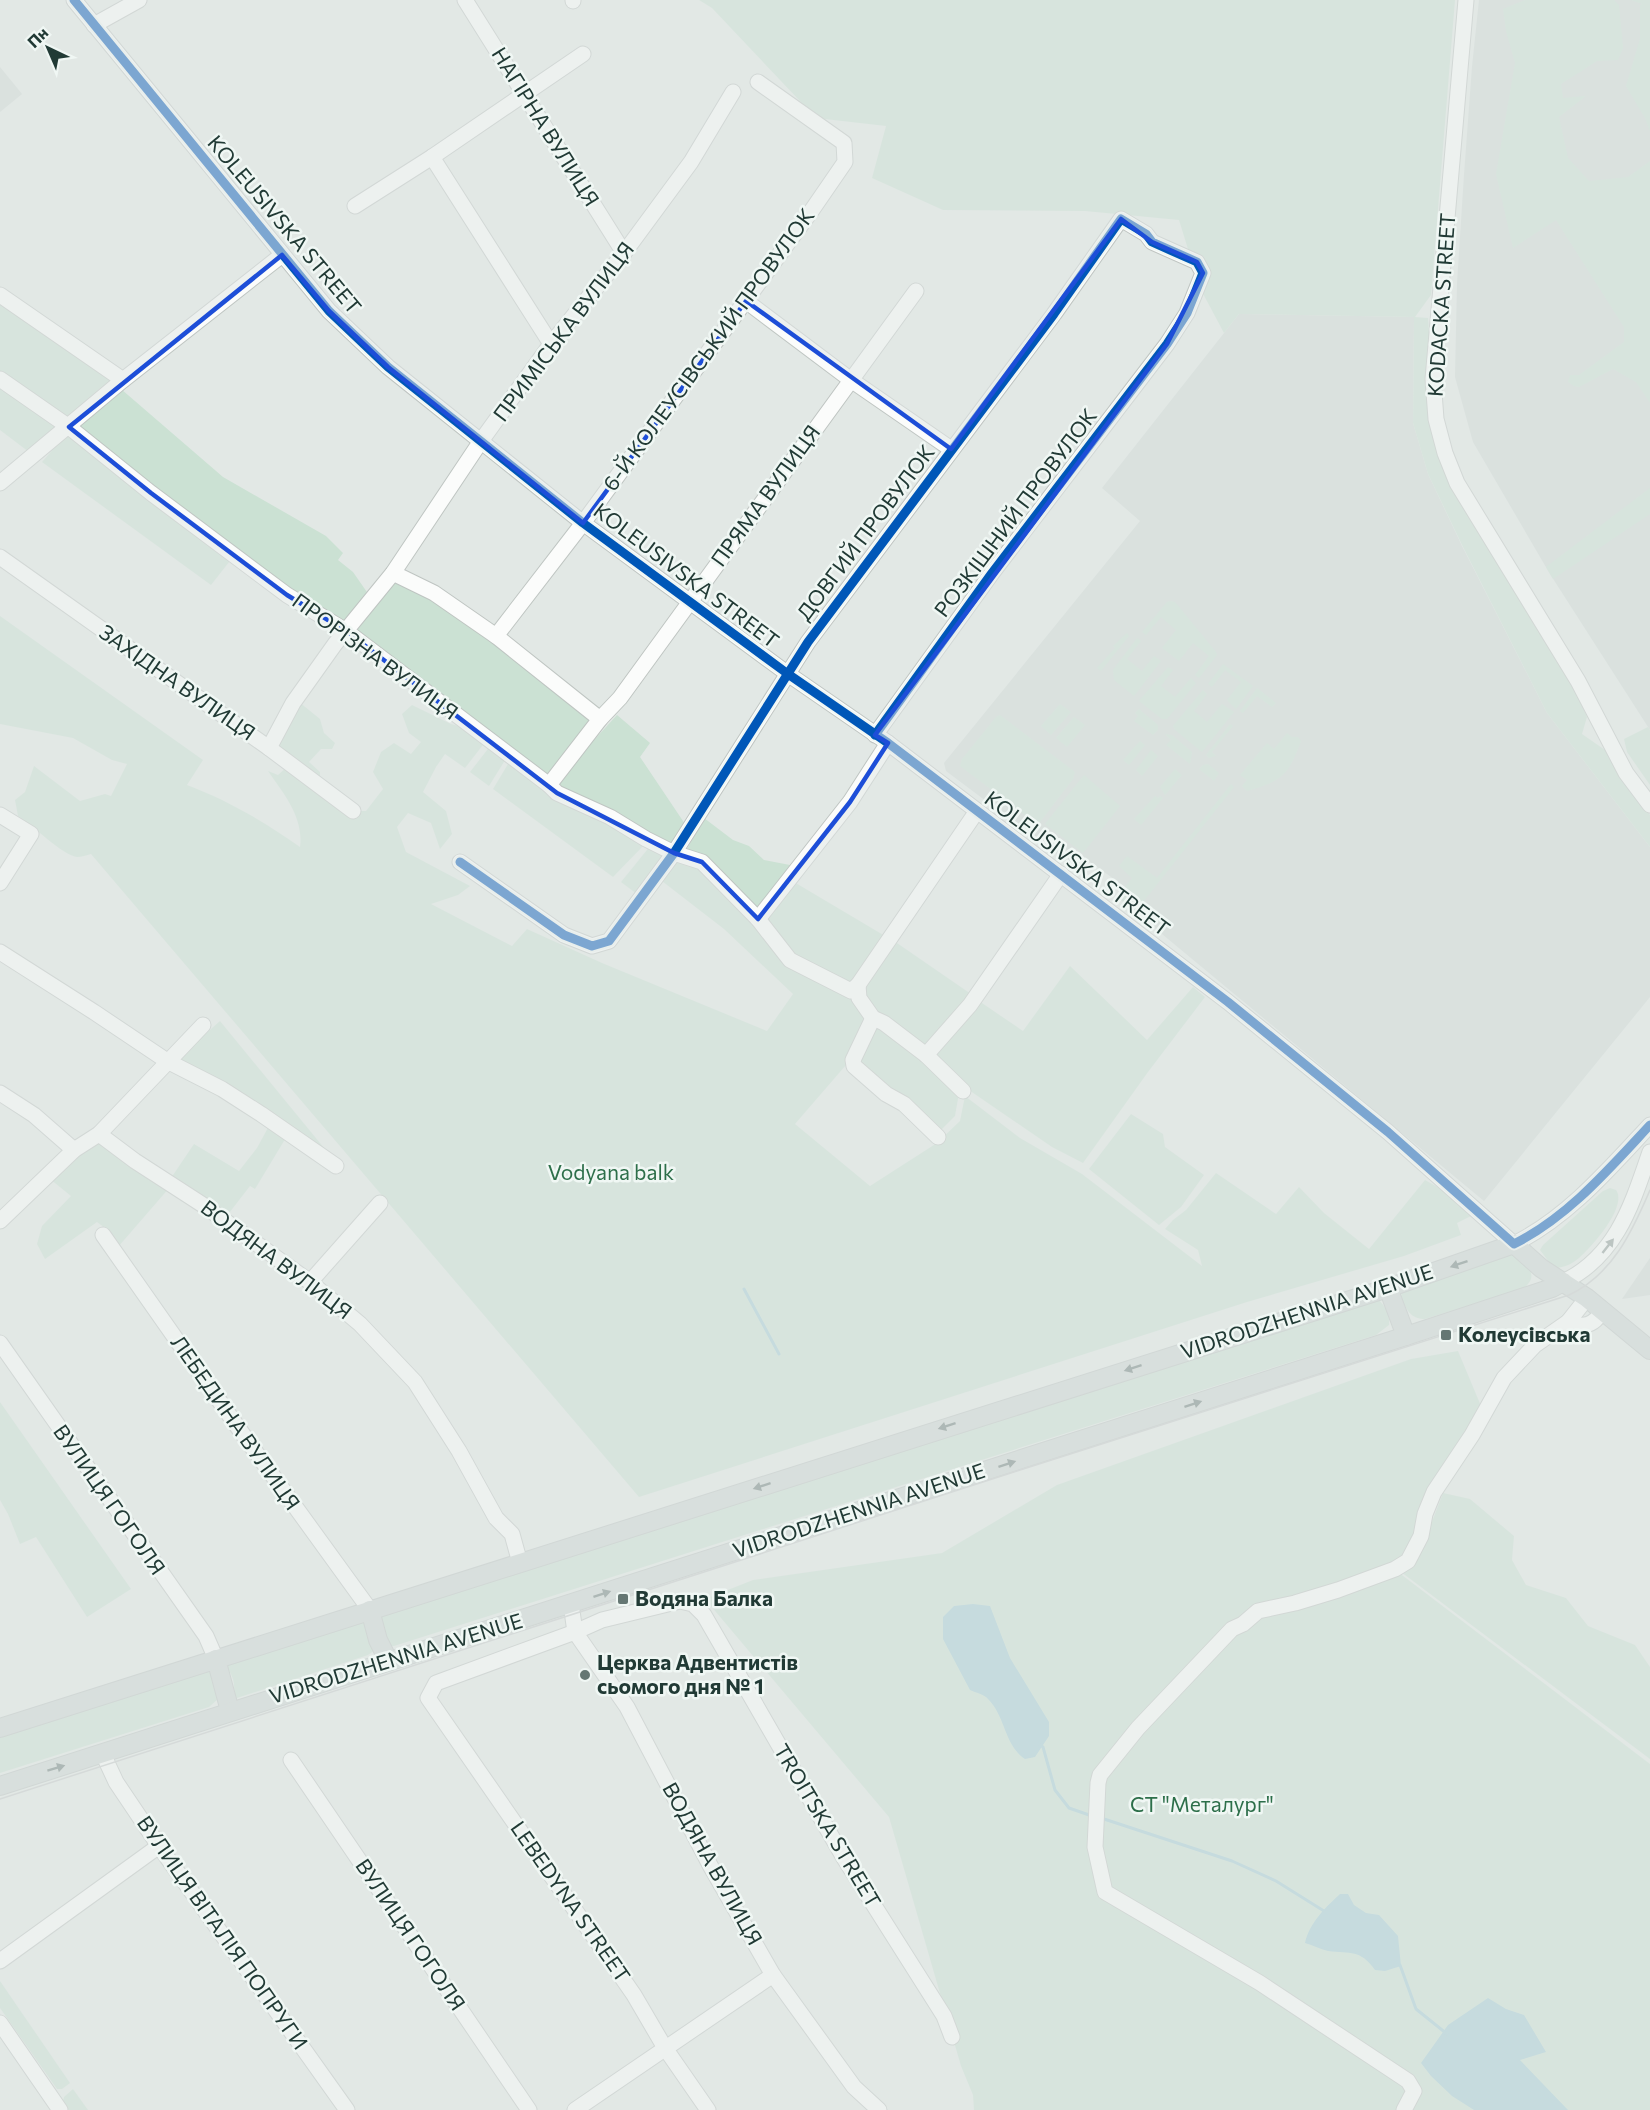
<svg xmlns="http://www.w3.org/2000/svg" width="1650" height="2110" font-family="Commissioner,sans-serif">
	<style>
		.built { fill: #d0d9d5 }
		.green { fill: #cbe1d3 }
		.water { fill: #a4ccd5 }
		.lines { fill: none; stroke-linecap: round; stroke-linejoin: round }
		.stream { stroke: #a4ccd5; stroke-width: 3 }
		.minor-casing { stroke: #bfc5c2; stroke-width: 17 }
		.major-casing { stroke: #bcc4c2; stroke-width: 20 }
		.minor { stroke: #fbfcfb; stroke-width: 15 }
		.major { stroke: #cdd4d2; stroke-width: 18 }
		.tram { stroke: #c6cac9; stroke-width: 1.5 }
		.cycleway-casing { stroke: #f0f7f4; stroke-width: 13 }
		.cycleway { stroke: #0057b8; stroke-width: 9 }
		.oneway { fill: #8e9b98 }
		.oneway2 { fill: #6e7f7c }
		.marked { fill: none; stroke: #1d4ed8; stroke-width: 4.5; stroke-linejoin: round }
		.poi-dot { fill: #657773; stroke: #f0f7f4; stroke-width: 2 }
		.labels { text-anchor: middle; stroke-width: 5; stroke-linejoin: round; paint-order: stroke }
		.street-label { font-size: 21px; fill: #213a35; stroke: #f0f7f4 }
		.park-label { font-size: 21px; fill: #2d6f4a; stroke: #f0f7f4 }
		.poi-label { font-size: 21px; font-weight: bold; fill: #213a35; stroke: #f0f7f4; text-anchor: start }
	</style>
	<rect width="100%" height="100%" fill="#e2e8e5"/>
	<!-- built -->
	<g class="built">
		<polygon points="1479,0 1650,0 1650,730 1550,574 1473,442 1455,377 1457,284 1464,175 1472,67"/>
		<polygon points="0,67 22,94 0,112"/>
		<polygon points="1239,314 1414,317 1413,423 1428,474 1462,546 1547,713 1650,847 1650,997 1484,1201 1121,900 1125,887 1082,856 1070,864 946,771 944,763 1140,521 1102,488"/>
		<polygon points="1650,1258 1650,1295 1622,1299"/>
	</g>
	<!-- green -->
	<g class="green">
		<polygon points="699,0 1455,0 1431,295 1415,317 1428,318 1439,457 1453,492 1571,680 1587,717 1582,734 1605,750 1622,778 1650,815 1650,847 1547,713 1462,545 1428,474 1413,423 1414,317 1239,314 1224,333 1200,288 1179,220 1085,211 943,210 872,178 886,126 816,118 712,8"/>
		<polygon points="1525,0 1614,0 1619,5 1623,48 1618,60 1597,61 1561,84 1563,98 1586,96 1559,117 1568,158 1589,181 1628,177 1650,161 1650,403 1636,382 1613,369 1579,387 1574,386 1568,382 1570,375 1579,375 1624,342 1624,327 1556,220 1513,248 1496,174 1515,63 1506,31 1503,9"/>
		<polygon points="1631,0 1650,0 1650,131 1645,118 1626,86 1640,39 1640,5 1642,4"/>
		<polygon points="0,301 116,379 99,389 29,452 0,430"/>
		<polygon points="121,389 223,477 326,536 343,553 338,560 353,572 369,595 349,627 288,589 76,427"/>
		<polygon points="70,430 233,557 211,585 42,462"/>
		<polygon points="1650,488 1650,514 1553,579 1546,567"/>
		<polygon points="393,581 429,594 592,718 546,776 353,632"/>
		<polygon points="1170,601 1175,602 1216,652 1217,655 1199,678 1195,675 1209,656 1193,643 1179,661 1162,648 1176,630 1161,617 1146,635 1142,632 1167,602"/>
		<path d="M0,616L203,760L187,785C227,800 265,822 300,847C304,818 284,794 268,771L278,775L289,765L353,811H366L383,789L373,772L381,752L394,743L411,754L421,742L409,733L402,714L412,705L451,724L469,729L486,741L465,768L445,754L436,767L423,792L446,811L452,834L440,849L431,823L408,813L397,827L406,852L470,886L458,895L431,904L512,946L527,929L602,963L767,1031L793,994L724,929L658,878L675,856L701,864L787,964L853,995L869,1019L846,1065L795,1124L870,1186L937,1143L960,1121L965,1096L1020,1138L1082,1174L1202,1266L1198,1250L1165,1229L1173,1220L1186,1210L1216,1173L1276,1214L1299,1187L1324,1213L1369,1249L1425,1180L1457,1198L1471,1216L1457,1223L1461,1235L1404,1256L1247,1302L639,1497L91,854C87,855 81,857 77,857C62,855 33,825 18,816L15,800L25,792L34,766L80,801L105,794L111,796L127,764L112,760L73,738L0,724Z"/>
		<polygon points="1127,633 1129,636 1101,671 1097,668 1115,648 1113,646"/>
		<polygon points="1137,638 1141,641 1127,659 1142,671 1154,656 1161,661 1134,696 1114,680 1113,670"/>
		<polygon points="1223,664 1253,686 1236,709 1227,700 1241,682 1225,670 1212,687 1208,684"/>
		<polygon points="1168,667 1173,670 1161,686 1175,697 1191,678 1196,683 1167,719 1162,719 1139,701"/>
		<polygon points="1257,688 1276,703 1272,707 1257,696 1243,713 1240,711"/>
		<polygon points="1203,690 1207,694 1194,711 1207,722 1222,704 1234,712 1202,752 1175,730 1173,726"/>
		<polygon points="299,702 320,719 324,733 335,743 332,749 321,749 309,762 320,772 320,778 274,742"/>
		<polygon points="1060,704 1071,712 1051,735 1041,726"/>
		<polygon points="1139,709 1158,725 1158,730 1153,735 1134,721 1138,716 1135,713"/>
		<polygon points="617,715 650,743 640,757 685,824 672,848 553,785"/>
		<polygon points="1000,715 1075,772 1073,779 1040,822 1033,821 960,766 962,759 996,717"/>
		<polygon points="1074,717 1085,725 1067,747 1056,738"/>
		<polygon points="1230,724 1233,726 1212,752 1216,756 1209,758 1206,755"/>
		<polygon points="1648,727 1650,730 1650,785 1627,752 1624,739"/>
		<path d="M1287,733L1292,737H1298L1301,741C1288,776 1282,781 1247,791L1242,786L1247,780L1240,775L1267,743L1274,749Z"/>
		<polygon points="1165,734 1172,735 1192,752 1190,764 1166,745 1171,740"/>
		<polygon points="1140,741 1145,745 1129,765 1123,760"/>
		<polygon points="491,745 507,757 489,786 470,772"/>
		<polygon points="1151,750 1158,756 1142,776 1136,770"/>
		<polygon points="511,759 647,842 613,877 493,789"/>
		<polygon points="1208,764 1219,773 1214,781 1199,769 1203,765"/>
		<polygon points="1175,769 1182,775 1165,795 1160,787"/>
		<polygon points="1084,775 1120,806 1083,853 1045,824"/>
		<polygon points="1231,784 1234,787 1136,911 1121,900 1125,887 1132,878 1119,866 1127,856 1157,878"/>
		<polygon points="1155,796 1158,798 1160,796 1163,798 1141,825 1134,819"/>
		<polygon points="704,818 733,840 749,846 764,860 790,865 795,863 758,914 685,853"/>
		<polygon points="651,845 667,857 637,894 621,882"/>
		<polygon points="794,882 885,936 851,986 791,955 765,919"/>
		<polygon points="894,941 971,994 925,1049 871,1007 862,985"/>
		<polygon points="1070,966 1147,1040 1193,987 1205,997 1148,1072 1083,1163 1052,1147 966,1088 932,1053 979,1001 1023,1031"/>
		<polygon points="220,1021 329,1154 175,1061"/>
		<polygon points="875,1023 919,1054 959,1093 955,1116 938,1133 856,1062"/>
		<polygon points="1131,1114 1163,1134 1165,1147 1204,1175 1181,1207 1159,1225 1089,1169"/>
		<polygon points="270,1124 287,1136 255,1189 250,1186 226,1217 171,1178 194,1144 239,1171 257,1148"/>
		<polygon points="100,1138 170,1187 118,1247 105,1228 97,1222 45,1259 37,1244 42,1226 71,1196 50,1179"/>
		<path d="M1610,1188L1616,1190C1628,1206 1592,1247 1579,1258C1572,1264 1565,1267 1557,1268L1549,1262L1540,1250L1543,1245L1603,1191Z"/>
		<path d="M1511,1252C1523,1262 1542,1273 1524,1288L1425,1319C1410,1319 1406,1309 1401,1296L1403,1289Z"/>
		<path d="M1378,1299C1386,1307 1390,1315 1389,1325L1376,1335L394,1646H389L378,1614Z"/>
		<polygon points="1458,1351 1481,1406 1418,1532 1394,1569 1650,1764 1650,2110 974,2110 973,2095 961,2066 889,1817 705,1599 753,1580 942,1553 1057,1485 1411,1359"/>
		<polygon points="0,1402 131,1589 87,1617 36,1537 20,1544 8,1514 0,1500"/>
		<polygon points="1443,1493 1470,1499 1514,1536 1512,1560 1526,1585 1566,1598 1588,1626 1635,1645 1650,1667 1650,1759 1401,1572 1420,1553"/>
		<path d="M362,1620L367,1626L374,1651L368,1655L234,1699C235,1682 234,1677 224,1663Z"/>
		<polygon points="208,1671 215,1678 218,1699 209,1707 0,1773 0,1736"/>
		<polygon points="0,1981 70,2083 62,2089 57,2089 0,2008"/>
		<polygon points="73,2089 88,2110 69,2110 63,2101 64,2097"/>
	</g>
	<!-- water -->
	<g class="water">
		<path d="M973,1604L990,1606L1010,1658L1049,1722V1736L1035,1757L1025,1759C1004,1745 1006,1717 988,1699C984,1694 976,1693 970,1690L943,1639V1617L954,1606Z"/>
		<path d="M1340,1894H1348L1354,1905L1366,1913L1379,1915L1398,1936L1401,1966L1385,1971L1375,1970C1360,1949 1351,1954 1328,1951C1320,1949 1312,1945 1305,1943C1309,1923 1326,1907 1340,1894Z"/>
		<polygon points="1488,1998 1506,2009 1524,2015 1546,2052 1520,2060 1568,2110 1474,2110 1452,2096 1431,2076 1421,2063 1448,2025"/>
	</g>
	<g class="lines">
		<!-- stream -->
		<g class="stream">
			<polyline points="744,1289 779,1354"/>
			<polyline points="1040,1745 1043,1747 1055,1790 1069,1808 1092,1816"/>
			<polyline points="1101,1818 1232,1861 1276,1881 1324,1911"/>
			<polyline points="1400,1965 1416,2009 1447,2034"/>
		</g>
		<!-- minor casing -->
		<g class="minor-casing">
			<g id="minor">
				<path d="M74,0L329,311L388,367L583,523L788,674L888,743L1228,1002L1388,1132L1514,1244C1568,1217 1609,1169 1650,1125"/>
				<polyline points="465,0 624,253"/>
				<polyline points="573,0 573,1"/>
				<polyline points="1466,0 1433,379 1436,419 1445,453 1457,483 1578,681 1626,773 1650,805"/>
				<polyline points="94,25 139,0"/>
				<polyline points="432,157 551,344"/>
				<polyline points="355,206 432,157 583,54"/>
				<polyline points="0,295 123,380"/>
				<polyline points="746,301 851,380 951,449"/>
				<polyline points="0,379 69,427 151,493 287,595 346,631 549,785 557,793 610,817 646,839 674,853 702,862 758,919 790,960 851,991 858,985 859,998 873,1018 884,1023 926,1055 963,1091"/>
				<polyline points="0,483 123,380 282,255"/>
				<polyline points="0,557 269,748 353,811"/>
				<polyline points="393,573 434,593 496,636 600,719"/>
				<polyline points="496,636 583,523 812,210 845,162 844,143 758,82"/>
				<polyline points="269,748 293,703 335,644 393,573 481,441 551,344 624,253 691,162 733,92"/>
				<polyline points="549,785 600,719 620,698 916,291"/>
				<polyline points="0,815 31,834 0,883"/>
				<polyline points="460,862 564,935 592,946 609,941 674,853 808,642 1054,314 1121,219 1146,234 1152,242 1197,262 1203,273 1187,313 1167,344 992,573 875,735"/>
				<polyline points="758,919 850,802 888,743"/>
				<polyline points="0,952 94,1012 167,1061 222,1089 261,1114 336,1166"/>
				<polyline points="858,985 977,811"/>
				<polyline points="873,1018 853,1060 854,1066 886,1094 904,1104 938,1137"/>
				<polyline points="926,1055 970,1005 1061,874"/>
				<polyline points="0,1093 34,1115 74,1150"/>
				<polyline points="99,1134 135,1161 203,1205 310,1282 360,1324 415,1382 459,1451 496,1518 512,1534 520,1563"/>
				<polyline points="0,1221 74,1150 99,1134 203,1025"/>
				<polyline points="103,1235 244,1436 370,1610"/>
				<polyline points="310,1282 380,1203"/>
				<path d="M1563,1282C1617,1256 1632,1204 1650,1152"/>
				<polyline points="1568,1322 1587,1298"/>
				<polyline points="0,1343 206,1636 216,1659"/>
				<polyline points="571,1604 575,1632 627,1707 711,1867 773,1975 854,2087 879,2110"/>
				<polyline points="103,1754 116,1782 159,1846 347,2110"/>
				<polyline points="291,1760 529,2110"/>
				<polyline points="0,1961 159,1846"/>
				<polyline points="0,2023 60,2110"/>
				<polyline points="575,2110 773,1975"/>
				<polyline points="708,2110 665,2048 634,1995 428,1698 436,1683 575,1632 602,1620 680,1601 693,1604 704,1615 844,1858 944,2016 952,2037"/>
				<path d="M1404,2110L1414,2091L1408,2081L1260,1983L1105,1892L1095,1847L1098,1783L1100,1775L1138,1728L1232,1629L1243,1624L1258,1611L1295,1603L1338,1590L1395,1569L1408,1561L1421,1536L1425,1514L1434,1492L1472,1435L1504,1378L1535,1345L1568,1322C1583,1328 1594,1326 1602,1311"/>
			</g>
		</g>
		<!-- major casing -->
		<g class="major-casing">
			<g id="major">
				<polyline points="1388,1288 1406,1336"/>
				<polyline points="370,1610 378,1640 388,1660"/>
				<polyline points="216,1659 230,1711"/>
				<polyline points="0,1728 1388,1288 1514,1244 1541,1268 1587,1298 1650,1350"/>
				<polyline points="0,1786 1406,1336 1552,1288 1563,1282"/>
			</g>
		</g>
		<!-- minor -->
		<use href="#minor" class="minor"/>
		<!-- major -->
		<use href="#major" class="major"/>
		<!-- tram -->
		<path class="tram" d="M0,1799L1017,1471L1569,1295C1612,1275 1632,1232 1650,1190"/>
		<!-- cycleway casing -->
		<g class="cycleway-casing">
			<g id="cycleway">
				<path d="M74,0L329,311L388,367L583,523L788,674L888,743L1228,1002L1388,1132L1514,1244C1568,1217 1609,1169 1650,1125"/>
				<polyline points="460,862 564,935 592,946 609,941 674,853 808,642 1054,314 1121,219 1146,234 1152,242 1197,262 1203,273 1187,313 1167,344 992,573 875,735"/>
			</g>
		</g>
		<!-- cycleway -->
		<use href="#cycleway" class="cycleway"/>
	</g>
	<!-- one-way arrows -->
	<defs><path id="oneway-solid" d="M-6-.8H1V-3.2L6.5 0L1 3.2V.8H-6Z" transform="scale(1.5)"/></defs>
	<use class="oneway" href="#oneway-solid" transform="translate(1608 1246) rotate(-52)"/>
	<g class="oneway2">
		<use href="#oneway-solid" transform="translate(1459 1264) rotate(161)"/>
		<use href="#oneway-solid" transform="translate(1133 1368) rotate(162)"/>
		<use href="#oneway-solid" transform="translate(1193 1404) rotate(-18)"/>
		<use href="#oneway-solid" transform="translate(947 1426) rotate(162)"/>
		<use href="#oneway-solid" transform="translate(1007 1464) rotate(-18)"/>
		<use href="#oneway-solid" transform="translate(762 1486) rotate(162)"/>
		<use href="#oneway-solid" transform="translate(602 1594) rotate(-18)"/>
		<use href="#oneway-solid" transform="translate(56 1768) rotate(-17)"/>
	</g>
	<!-- marked area -->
	<path d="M0 0H1650V2110H0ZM1121,219L1152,242L1197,262L1203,273L1167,344L875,735L888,743L850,802L758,919L702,862L674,853L557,793L346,631L287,595L151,493L69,427L282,255L329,311L388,367L583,523L746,301L951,449Z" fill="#e2e8e5" fill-opacity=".55" fill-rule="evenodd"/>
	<path class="marked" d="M1121,219L1152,242L1197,262L1203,273L1167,344L875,735L888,743L850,802L758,919L702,862L674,853L557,793L346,631L287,595L151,493L69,427L282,255L329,311L388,367L583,523L746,301L951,449Z"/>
	<!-- markers -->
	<g class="poi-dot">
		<rect x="1440" y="1329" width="12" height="12" rx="3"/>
		<rect x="617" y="1593" width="12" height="12" rx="3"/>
		<circle cx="585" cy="1675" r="6"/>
	</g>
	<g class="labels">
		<!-- street labels -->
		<g class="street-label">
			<text transform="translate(545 127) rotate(58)" y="7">НАГІРНА ВУЛИЦЯ</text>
			<text transform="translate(284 225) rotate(50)" y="7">KOLEUSIVSKA STREET</text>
			<text transform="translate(1442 305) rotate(-86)" y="7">KODACKA STREET</text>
			<text transform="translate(564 332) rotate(-53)" y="7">ПРИМІСЬКА ВУЛИЦЯ</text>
			<text transform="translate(709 350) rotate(-54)" y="7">6-Й КОЛЕУСІВСЬКИЙ ПРОВУЛОК</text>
			<text transform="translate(766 496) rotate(-54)" y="7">ПРЯМА ВУЛИЦЯ</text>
			<text transform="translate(1016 513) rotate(-53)" y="7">РОЗКІШНИЙ ПРОВУЛОК</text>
			<text transform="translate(866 533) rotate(-53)" y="7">ДОВГИЙ ПРОВУЛОК</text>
			<text transform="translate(686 576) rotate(37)" y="7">KOLEUSIVSKA STREET</text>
			<text transform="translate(375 657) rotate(36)" y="7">ПРОРІЗНА ВУЛИЦЯ</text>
			<text transform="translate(177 683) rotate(35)" y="7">ЗАХІДНА ВУЛИЦЯ</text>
			<text transform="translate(1077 864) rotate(37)" y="7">KOLEUSIVSKA STREET</text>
			<text transform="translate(276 1260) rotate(37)" y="7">ВОДЯНА ВУЛИЦЯ</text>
			<text transform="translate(1307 1312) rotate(-18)" y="7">VIDRODZHENNIA AVENUE</text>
			<text transform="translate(235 1423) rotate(55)" y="7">ЛЕБЕДИНА ВУЛИЦЯ</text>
			<text transform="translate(109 1500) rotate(55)" y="7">ВУЛИЦЯ ГОГОЛЯ</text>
			<text transform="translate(859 1511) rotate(-18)" y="7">VIDRODZHENNIA AVENUE</text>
			<text transform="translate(396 1659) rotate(-17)" y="7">VIDRODZHENNIA AVENUE</text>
			<text transform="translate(827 1826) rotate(59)" y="7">TROITSKA STREET</text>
			<text transform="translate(712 1864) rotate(61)" y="7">ВОДЯНА ВУЛИЦЯ</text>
			<text transform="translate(570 1902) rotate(55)" y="7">LEBEDYNA STREET</text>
			<text transform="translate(222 1933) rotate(55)" y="7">ВУЛИЦЯ ВІТАЛІЯ ПОПРУГИ</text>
			<text transform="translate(410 1935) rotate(56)" y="7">ВУЛИЦЯ ГОГОЛЯ</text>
		</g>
		<!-- park labels -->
		<g class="park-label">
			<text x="611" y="1180">Vodyana balk</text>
			<text x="1202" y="1812">СТ "Металург"</text>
		</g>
		<!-- poi labels -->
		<g class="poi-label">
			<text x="1458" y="1342">Колеусівська</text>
			<text x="635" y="1606">Водяна Балка</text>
			<text x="597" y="1670">Церква Адвентистів<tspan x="597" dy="24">сьомого дня № 1</tspan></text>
		</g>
	</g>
	<!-- north arrow -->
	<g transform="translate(48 48) rotate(316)" stroke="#f0f7f4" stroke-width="4.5" paint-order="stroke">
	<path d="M0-4.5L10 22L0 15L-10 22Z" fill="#213a35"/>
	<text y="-9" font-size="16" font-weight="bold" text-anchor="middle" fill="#213a35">Пн</text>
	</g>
</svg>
